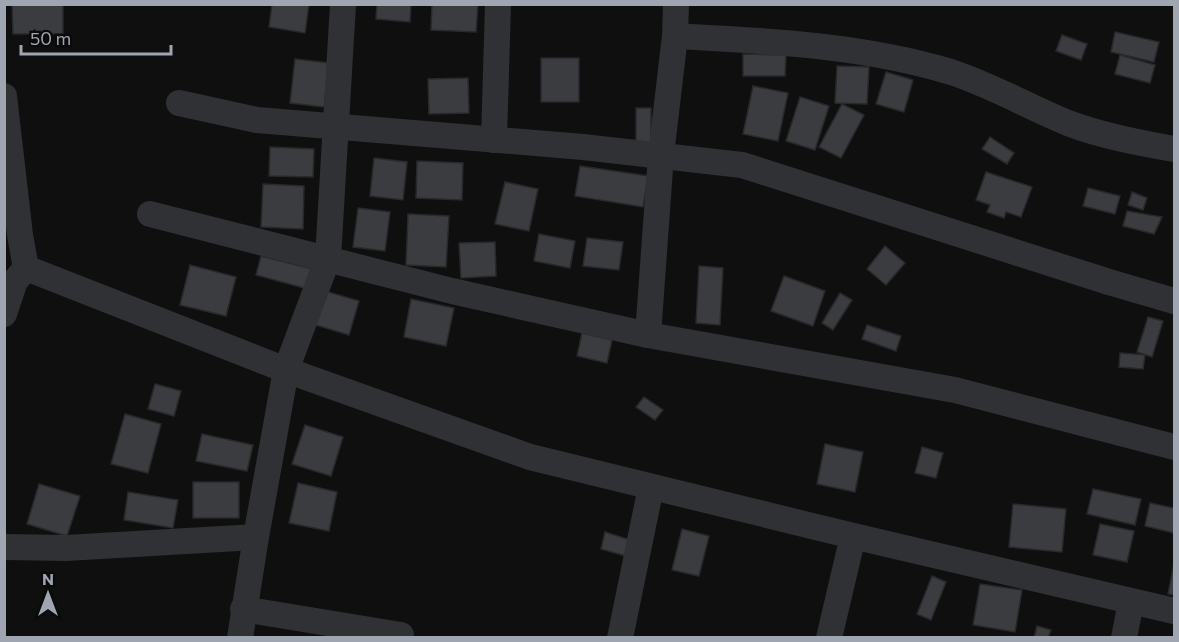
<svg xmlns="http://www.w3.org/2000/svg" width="1179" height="642" font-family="Commissioner,sans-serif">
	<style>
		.building { fill: #3b3c40; stroke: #29292c; stroke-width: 1.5 }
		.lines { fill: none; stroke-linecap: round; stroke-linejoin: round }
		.minor { stroke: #303135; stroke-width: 26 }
	</style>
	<rect width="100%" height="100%" fill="#0f0f10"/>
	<!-- building -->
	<g class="building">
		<polygon points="12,4 63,4 63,34 13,34"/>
		<polygon points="272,4 309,4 305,33 269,27"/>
		<polygon points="377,4 411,4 410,22 376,19"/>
		<polygon points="432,4 478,4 476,32 431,30"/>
		<polygon points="1115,32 1159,42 1154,62 1111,52"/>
		<polygon points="1062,35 1087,44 1081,60 1056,51"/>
		<polygon points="743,54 786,55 785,76 743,76"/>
		<polygon points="1120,55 1155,65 1150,83 1115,74"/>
		<rect x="541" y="58" width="38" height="44"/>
		<polygon points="295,59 329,63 324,107 290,103"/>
		<polygon points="837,66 869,67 867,104 835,103"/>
		<polygon points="886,72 913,80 904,112 876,104"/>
		<polygon points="468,78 469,113 429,114 428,79"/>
		<polygon points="753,86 788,93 778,141 743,134"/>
		<polygon points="800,97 829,106 815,150 786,141"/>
		<polygon points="842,104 864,115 841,158 819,147"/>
		<rect x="636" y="108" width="15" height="35"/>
		<polygon points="990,137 1014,153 1007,164 982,149"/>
		<polygon points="270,147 314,149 313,177 269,176"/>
		<polygon points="374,158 407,162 403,200 370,196"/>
		<polygon points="417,161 463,163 462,200 416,198"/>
		<polygon points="580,166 648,176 643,207 575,196"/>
		<polygon points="986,172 1032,187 1021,217 1006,212 1004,218 987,212 990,205 976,200"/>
		<polygon points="505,182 538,189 529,231 495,224"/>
		<polygon points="263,184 304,186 303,229 261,227"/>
		<polygon points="1088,188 1120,196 1115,214 1083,206"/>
		<polygon points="1132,192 1147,198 1143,210 1128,205"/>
		<polygon points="358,208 390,212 385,251 353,247"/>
		<polygon points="1127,211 1162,217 1154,234 1123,226"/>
		<polygon points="408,214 449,216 446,267 406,265"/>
		<polygon points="539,234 575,241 570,268 534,261"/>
		<polygon points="587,238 623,242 619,270 583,266"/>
		<polygon points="495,242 496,276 461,278 459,243"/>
		<polygon points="885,246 905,263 886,285 867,269"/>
		<polygon points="261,256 313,269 308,289 256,275"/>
		<polygon points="190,265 236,277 226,316 180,305"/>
		<polygon points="699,266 723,268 720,325 696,323"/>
		<polygon points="784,276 825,291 813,326 771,311"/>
		<polygon points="325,291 359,301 349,335 316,325"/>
		<polygon points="840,293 852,300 833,330 822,323"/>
		<polygon points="411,299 454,308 446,346 404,337"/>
		<polygon points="1148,317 1163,321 1152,357 1137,352"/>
		<polygon points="867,325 901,336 896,351 862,339"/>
		<polygon points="582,333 612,340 607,363 577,356"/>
		<polygon points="1120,353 1145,355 1143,369 1119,367"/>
		<polygon points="155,384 181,391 174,416 148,409"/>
		<polygon points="644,397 663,410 655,420 636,407"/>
		<polygon points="125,414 161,424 148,473 111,464"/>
		<polygon points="305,425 343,437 331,476 292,464"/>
		<polygon points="202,434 253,445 247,471 196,461"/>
		<polygon points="825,444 863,452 855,492 817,484"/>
		<polygon points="922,447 943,453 936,478 915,473"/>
		<rect x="193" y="482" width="46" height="36"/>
		<polygon points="298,483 337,492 329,531 289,523"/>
		<polygon points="39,484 80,496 67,536 27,524"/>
		<polygon points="1093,489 1141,499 1135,525 1087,514"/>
		<polygon points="128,492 178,500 173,528 124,520"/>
		<polygon points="1150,503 1174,508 1174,533 1145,526"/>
		<polygon points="1013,504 1066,509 1062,552 1009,547"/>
		<polygon points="1100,524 1134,531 1127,562 1093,555"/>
		<polygon points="682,529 709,536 699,576 672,570"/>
		<polygon points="605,532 630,540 626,556 601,549"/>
		<polygon points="1174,564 1174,595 1168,594"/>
		<polygon points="932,576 946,582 931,620 917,614"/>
		<polygon points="980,584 1022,590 1015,632 973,625"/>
		<polygon points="1037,626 1051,630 1048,638 1034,638"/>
	</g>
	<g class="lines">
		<!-- minor -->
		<g class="minor">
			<path d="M675,36C768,41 861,45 951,72C991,85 1029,107 1068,123C1102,136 1139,143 1174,149"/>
			<polyline points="4,96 20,235 26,268 15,281 4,314"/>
			<polyline points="179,103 257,120 583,147 742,165 1109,282 1174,301"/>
			<polyline points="494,140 498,4"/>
			<polyline points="150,214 452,291 648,335 955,390 1174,447"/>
			<polyline points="26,268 286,370 530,457 853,536 1174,611"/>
			<polyline points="648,335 661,155 675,36 676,4"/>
			<polyline points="4,547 66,548 256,537"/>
			<polyline points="243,609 401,635"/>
			<polyline points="240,638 256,537 286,370 328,258 343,4"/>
			<polyline points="620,638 651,487"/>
			<polyline points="829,638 853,536"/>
			<polyline points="1124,638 1131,602"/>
		</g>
	</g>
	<!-- border -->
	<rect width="1179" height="642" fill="none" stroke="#9fa6b2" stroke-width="12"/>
	<!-- north arrow -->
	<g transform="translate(48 594)" stroke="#0a0a0b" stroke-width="4.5" paint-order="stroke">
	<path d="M0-4.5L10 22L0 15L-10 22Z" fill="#9fa6b2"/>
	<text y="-9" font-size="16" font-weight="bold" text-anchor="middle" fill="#9fa6b2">N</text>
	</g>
	<!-- scale -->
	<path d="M21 45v9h150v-9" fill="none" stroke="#9fa6b2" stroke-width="3"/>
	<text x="30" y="45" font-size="18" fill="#9fa6b2" stroke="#0a0a0b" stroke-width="4.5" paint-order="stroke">50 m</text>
</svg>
